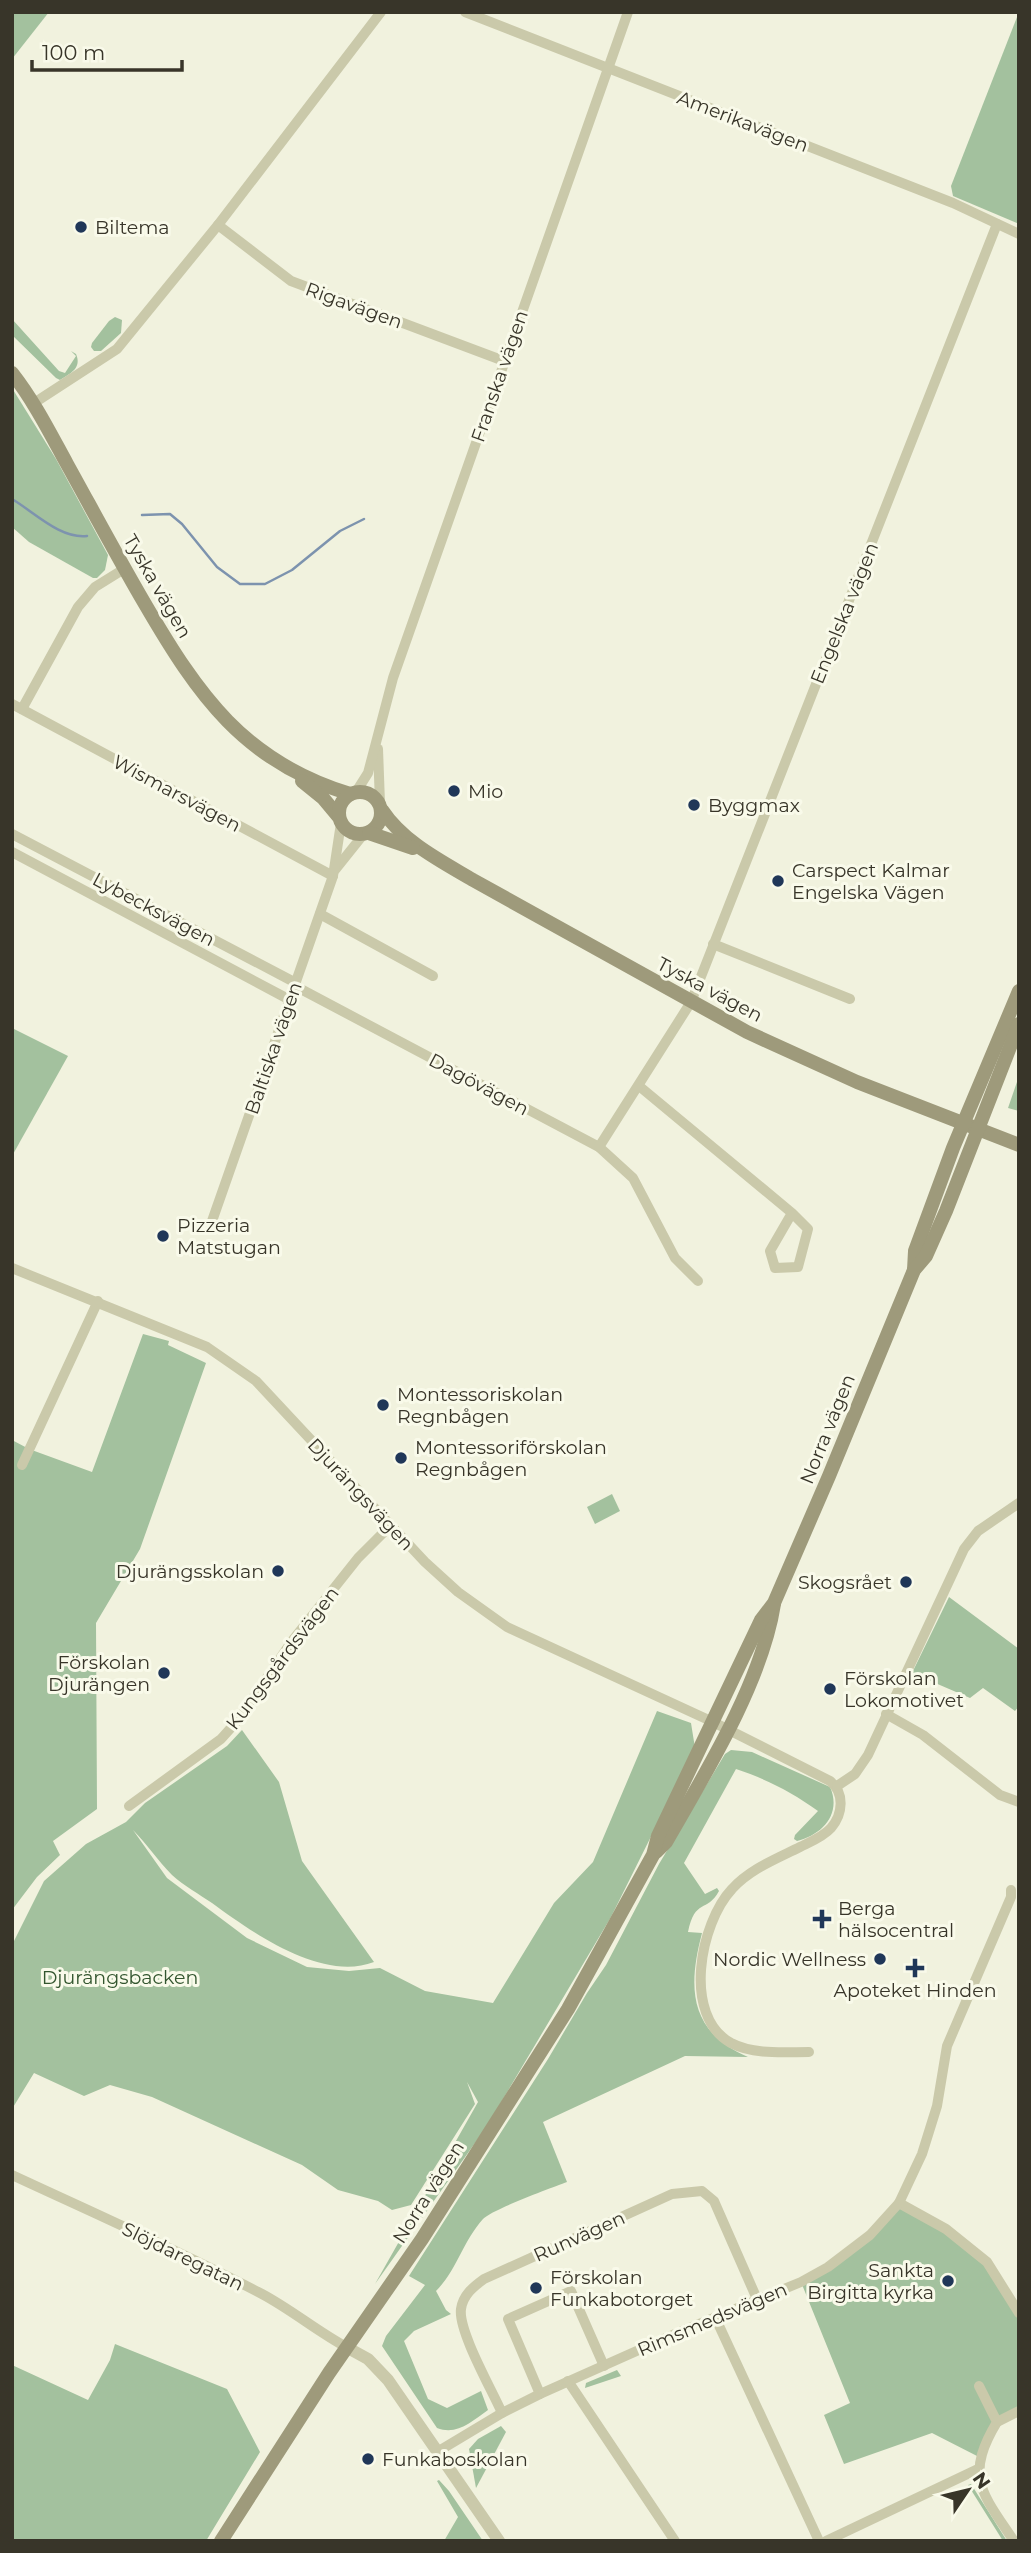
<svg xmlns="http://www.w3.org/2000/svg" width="1031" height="2553" font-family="Montserrat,sans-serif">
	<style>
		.green { fill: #a3c19e }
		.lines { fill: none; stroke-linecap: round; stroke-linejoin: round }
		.stream { stroke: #7d93ae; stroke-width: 2.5 }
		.minor { stroke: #cac9aa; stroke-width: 10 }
		.tertiary { stroke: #cac9aa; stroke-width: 12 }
		.secondary { stroke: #9e9a7b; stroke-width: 14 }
		.poi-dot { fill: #203758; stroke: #f9faea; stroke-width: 2.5 }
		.labels { text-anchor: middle; stroke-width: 6; stroke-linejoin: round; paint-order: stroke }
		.street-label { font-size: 19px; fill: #383529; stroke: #f9faea }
		.poi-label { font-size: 19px; fill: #383529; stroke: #f9faea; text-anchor: start }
		.park-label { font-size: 19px; fill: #32552e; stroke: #f9faea }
	</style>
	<rect width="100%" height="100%" fill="#f1f2de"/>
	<!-- green -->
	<g class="green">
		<polygon points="12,12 49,12 12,59"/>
		<polygon points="1019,12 1019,224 953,196 951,186"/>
		<polygon points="115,317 122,320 121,333 101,351 94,351 91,347 92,343 109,321"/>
		<path d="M12,319L59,371L65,373L76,356L71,351L76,354C82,368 71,373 60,380L56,378L12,335Z"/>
		<polygon points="12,388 56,459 108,555 105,570 97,578 93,578 29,542 12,527"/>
		<polygon points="12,1028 68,1056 12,1156"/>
		<polygon points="1019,1076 1019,1111 1008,1108"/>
		<polygon points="143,1334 169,1341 168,1345 206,1363 140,1549 96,1623 97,1809 53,1841 60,1855 37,1877 12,1910 12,1440 29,1449 92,1472"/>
		<polygon points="612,1494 620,1511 595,1524 587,1507"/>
		<polygon points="949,1597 1019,1649 1019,1706 1015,1711 983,1688 970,1698 912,1673"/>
		<path d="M657,1711L691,1723L695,1748L611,1917L487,2126L375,2284L478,2102L467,2082L475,2104L411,2205L392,2210L378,2201L338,2190L302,2165L152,2097L110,2085L84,2096L34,2073L12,2109V1945L44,1881L86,1844L126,1822L145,1803L227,1746L242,1730L279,1782L302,1861L374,1962C322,1982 253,1933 212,1903C199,1894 184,1886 172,1875C158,1861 147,1844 133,1830L167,1878L247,1938L307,1967L349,1971L380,1968L425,1991L493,2003L554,1903L593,1862Z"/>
		<path d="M731,1750L752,1752L830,1787C842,1814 822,1835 797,1841L794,1839L795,1835L818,1811C792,1792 766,1779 736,1769L684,1863L705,1894L717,1888L719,1891C707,1913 695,1898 688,1932L702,1933C687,1990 690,2032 748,2057L685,2056L543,2122L567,2182C551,2188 491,2210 483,2219C463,2241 457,2270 436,2291L446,2310L451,2314L414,2331L404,2341L428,2399L447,2408L481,2391L488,2410C472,2421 457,2436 437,2428L382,2346L386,2336L425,2285L409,2276L548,2059L587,1993L606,1965L659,1864L725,1754Z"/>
		<polygon points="899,2203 987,2262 1019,2313 1019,2411 997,2422 979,2457 932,2433 844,2464 824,2415 850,2403 801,2282 828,2267"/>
		<polygon points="115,2344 227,2389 260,2452 206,2541 12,2541 12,2365 88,2400 110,2360"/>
		<polygon points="617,2370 621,2376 585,2388 586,2383"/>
		<polygon points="501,2426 506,2432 476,2488 469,2449 478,2439"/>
		<polygon points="439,2480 449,2491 483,2541 444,2541 458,2517 437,2481"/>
		<polygon points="971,2484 1007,2541 1003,2541 968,2485"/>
	</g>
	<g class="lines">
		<!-- stream -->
		<g class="stream">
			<path d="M12,499C34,512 60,539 87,536"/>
			<polyline points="142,515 170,514 182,524 217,567 240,584 265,584 292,570 340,531 364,519"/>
		</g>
		<!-- minor -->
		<g class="minor">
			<polyline points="465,12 953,203 1019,234"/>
			<polyline points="218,225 291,281 504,361"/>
			<polyline points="34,403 117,349 218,225 381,12"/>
			<polyline points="12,704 333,876"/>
			<polyline points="22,709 78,607 95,587 124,569"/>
			<polyline points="378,749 380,803"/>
			<polyline points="356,792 368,773 393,678 628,12"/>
			<polyline points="12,834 296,983"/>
			<polyline points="12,852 290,1000"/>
			<polyline points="335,870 363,835"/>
			<polyline points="320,914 433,976"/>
			<polyline points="713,944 850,999"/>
			<polyline points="295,986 599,1147 633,1178 675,1258 698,1281"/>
			<polyline points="639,1086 792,1213 770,1251 775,1268 798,1267 808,1229 792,1213"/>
			<polyline points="599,1147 691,1002 997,224"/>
			<polyline points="211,1224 333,876 341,823"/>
			<path d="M12,1268L207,1347L256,1381L425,1562L458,1592L507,1627L713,1722L830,1781C845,1793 843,1814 831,1828C823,1837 810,1842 800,1847C776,1859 750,1869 732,1889C700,1923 682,2016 731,2043C754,2055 784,2052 809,2052"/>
			<polyline points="22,1465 98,1301"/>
			<polyline points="886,1714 923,1735 1000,1795 1019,1802"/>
			<polyline points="837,1786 855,1774 868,1755 964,1549 978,1531 1019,1503"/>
			<polyline points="129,1806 221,1739 238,1720 292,1641 358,1558 391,1525"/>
			<path d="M12,2175C96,2214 180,2251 262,2294C292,2310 318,2332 348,2348"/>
			<polyline points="899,2203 946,2229 987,2262 1019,2313"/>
			<polyline points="715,2317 819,2541"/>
			<polyline points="568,2381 675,2541"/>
			<path d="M979,2386L997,2422C964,2477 982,2493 1014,2541"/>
			<polyline points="540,2394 508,2319 571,2291 604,2366"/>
			<path d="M502,2413C492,2390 458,2331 461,2309C463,2295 473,2287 484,2279L672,2194L702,2191L714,2201L757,2299"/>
			<polyline points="997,2422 1019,2411"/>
			<polyline points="437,2452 502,2413 540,2394 677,2333 801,2282 828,2267 870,2235 899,2203 922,2154 937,2106 947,2046 1011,1897 1011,1890"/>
			<polyline points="826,2541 978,2469"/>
		</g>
		<!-- tertiary -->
		<polyline class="tertiary" points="348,2348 368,2359 388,2380 499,2541"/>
		<!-- secondary -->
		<g class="secondary">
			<path d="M12,373C34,401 50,433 67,464C93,511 118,558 145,604C198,695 244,762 350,794"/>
			<polyline points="302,781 323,798 338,816"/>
			<circle cx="360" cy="813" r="21"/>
			<path d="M382,810C403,842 441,861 473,880L747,1032L857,1082L1019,1145"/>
			<polyline points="369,833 413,848"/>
			<polyline points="914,1270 915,1251 953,1148 1019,991"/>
			<path d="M656,1852L666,1842C705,1774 762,1682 774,1604"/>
			<polyline points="221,2541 329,2373 422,2239 568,2009 653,1855 658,1836 761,1620 774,1603 829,1476 914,1270 926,1256 946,1211 1019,1024"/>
		</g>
	</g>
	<!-- markers -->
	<g class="poi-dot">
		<circle cx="81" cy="227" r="7"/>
		<circle cx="454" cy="791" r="7"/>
		<circle cx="694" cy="805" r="7"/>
		<circle cx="778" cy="881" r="7"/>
		<circle cx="163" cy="1236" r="7"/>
		<circle cx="383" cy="1405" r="7"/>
		<circle cx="401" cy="1458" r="7"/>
		<circle cx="278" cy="1571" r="7"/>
		<circle cx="906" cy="1582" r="7"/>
		<circle cx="164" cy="1673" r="7"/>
		<circle cx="830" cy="1689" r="7"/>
		<path d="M818.5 1908.5h7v7h7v7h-7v7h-7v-7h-7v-7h7z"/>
		<circle cx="880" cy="1959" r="7"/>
		<path d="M911.5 1957.5h7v7h7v7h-7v7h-7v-7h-7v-7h7z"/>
		<circle cx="948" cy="2281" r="7"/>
		<circle cx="536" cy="2288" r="7"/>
		<circle cx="368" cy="2459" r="7"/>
	</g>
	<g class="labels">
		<!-- street labels -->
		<g class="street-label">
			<text transform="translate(743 121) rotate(21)" y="7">Amerikavägen</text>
			<text transform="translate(354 305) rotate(20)" y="7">Rigavägen</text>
			<text transform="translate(499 376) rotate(-71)" y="7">Franska vägen</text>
			<text transform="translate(158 586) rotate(60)" y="7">Tyska vägen</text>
			<text transform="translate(844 613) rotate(-68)" y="7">Engelska vägen</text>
			<text transform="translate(177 793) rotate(28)" y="7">Wismarsvägen</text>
			<text transform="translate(154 909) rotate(28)" y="7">Lybecksvägen</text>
			<text transform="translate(710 989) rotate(28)" y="7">Tyska vägen</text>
			<text transform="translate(273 1048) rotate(-71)" y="7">Baltiska vägen</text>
			<text transform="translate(479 1084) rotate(28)" y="7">Dagövägen</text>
			<text transform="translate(827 1429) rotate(-68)" y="7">Norra vägen</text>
			<text transform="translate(361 1494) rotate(47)" y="7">Djurängsvägen</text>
			<text transform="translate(282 1658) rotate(-53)" y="7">Kungsgårdsvägen</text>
			<text transform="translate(428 2192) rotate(-58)" y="7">Norra vägen</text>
			<text transform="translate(579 2236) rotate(-24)" y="7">Runvägen</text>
			<text transform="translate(183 2256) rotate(26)" y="7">Slöjdaregatan</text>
			<text transform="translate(712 2319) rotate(-23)" y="7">Rimsmedsvägen</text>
		</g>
		<!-- poi labels -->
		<g class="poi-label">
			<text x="95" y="234">Biltema</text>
			<text x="468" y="798">Mio</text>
			<text x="708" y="812">Byggmax</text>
			<text x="792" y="877">Carspect Kalmar<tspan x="792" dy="22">Engelska Vägen</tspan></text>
			<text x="177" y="1232">Pizzeria<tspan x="177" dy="22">Matstugan</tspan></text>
			<text x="397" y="1401">Montessoriskolan<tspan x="397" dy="22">Regnbågen</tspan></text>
			<text x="415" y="1454">Montessoriförskolan<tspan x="415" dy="22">Regnbågen</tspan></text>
			<text x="264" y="1578" text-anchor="end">Djurängsskolan</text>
			<text x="892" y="1589" text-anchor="end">Skogsrået</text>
			<text x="150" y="1669" text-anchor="end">Förskolan<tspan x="150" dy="22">Djurängen</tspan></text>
			<text x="844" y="1685">Förskolan<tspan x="844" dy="22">Lokomotivet</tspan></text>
			<text x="838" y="1915">Berga<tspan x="838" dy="22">hälsocentral</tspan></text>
			<text x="866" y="1966" text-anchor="end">Nordic Wellness</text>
			<text x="915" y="1997" text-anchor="middle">Apoteket Hinden</text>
			<text x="934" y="2277" text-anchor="end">Sankta<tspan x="934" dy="22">Birgitta kyrka</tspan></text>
			<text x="550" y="2284">Förskolan<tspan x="550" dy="22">Funkabotorget</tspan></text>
			<text x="382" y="2466">Funkaboskolan</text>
		</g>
		<!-- park labels -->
		<g class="park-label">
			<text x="120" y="1984">Djurängsbacken</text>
		</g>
	</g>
	<!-- border -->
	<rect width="1031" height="2553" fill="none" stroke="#383529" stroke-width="28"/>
	<!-- north arrow -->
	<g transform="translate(968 2490) rotate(55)" stroke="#f9faea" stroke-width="5" paint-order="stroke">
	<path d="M0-5L12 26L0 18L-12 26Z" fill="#383529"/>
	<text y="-10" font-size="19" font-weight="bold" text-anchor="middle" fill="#383529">N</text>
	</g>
	<!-- scale -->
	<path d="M32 60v10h150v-10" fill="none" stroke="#383529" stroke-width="3.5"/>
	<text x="42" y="60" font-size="21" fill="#383529" stroke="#f9faea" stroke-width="5" paint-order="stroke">100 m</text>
</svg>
